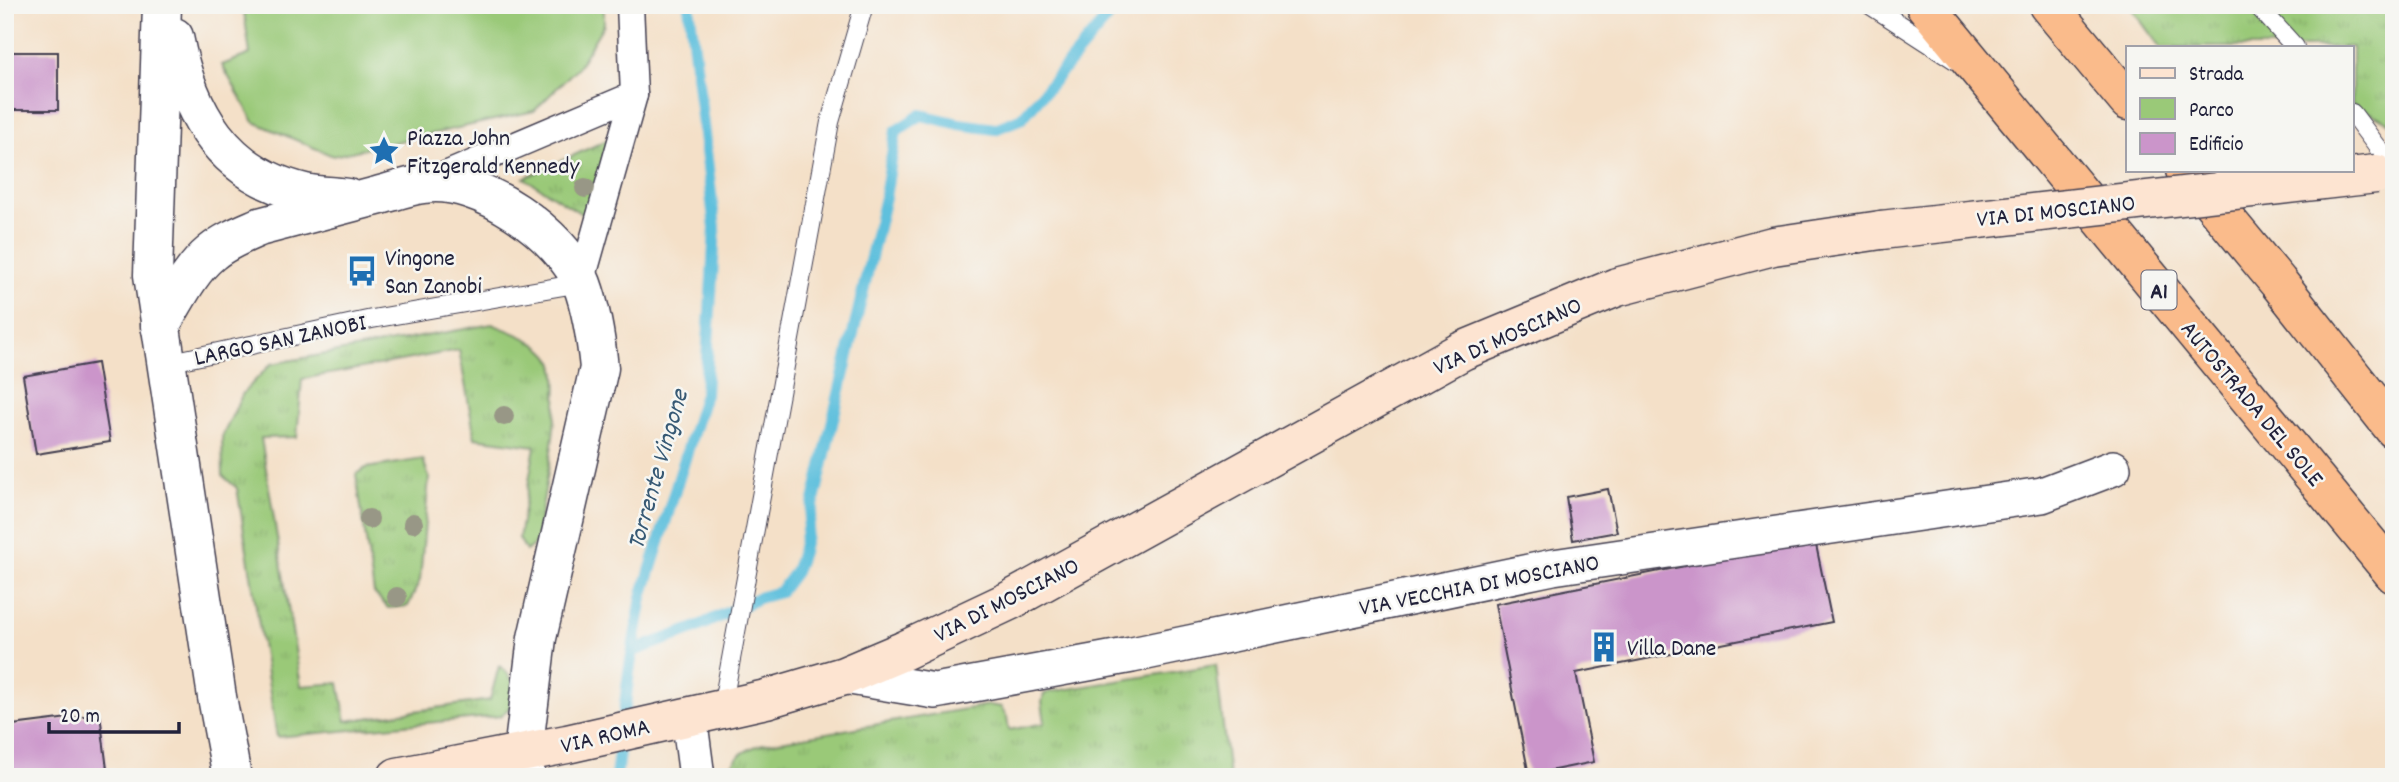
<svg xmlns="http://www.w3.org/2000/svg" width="2399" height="782" font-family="Dekko,sans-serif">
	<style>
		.grass { fill: url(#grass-tufts); stroke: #5e765a; stroke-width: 2 }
		.green { fill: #9ac978; stroke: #5e765a; stroke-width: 2 }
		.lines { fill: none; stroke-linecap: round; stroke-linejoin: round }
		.stream { stroke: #5fc0dd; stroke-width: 12 }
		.building { fill: #cb95ca }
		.service-casing { stroke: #423e50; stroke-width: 20 }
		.pedestrian-casing { stroke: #423e50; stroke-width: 29 }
		.minor-casing { stroke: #423e50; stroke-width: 38 }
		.tertiary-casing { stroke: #423e50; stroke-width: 41 }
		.secondary-casing { stroke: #423e50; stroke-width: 41 }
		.motorway-casing { stroke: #423e50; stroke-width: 41 }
		.service { stroke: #fff; stroke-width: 18 }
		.pedestrian { stroke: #fff; stroke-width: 26 }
		.minor { stroke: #fff; stroke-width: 35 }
		.tertiary { stroke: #fff; stroke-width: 38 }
		.secondary { stroke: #fde4d1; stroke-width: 38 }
		.motorway { stroke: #fabb8b; stroke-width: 38 }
		.secondary-bridge-casing { stroke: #423e50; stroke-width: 41; stroke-linecap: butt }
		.secondary-bridge { stroke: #fde4d1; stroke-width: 38 }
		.tree { fill: #989786 }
		.labels { text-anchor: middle; stroke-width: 5; stroke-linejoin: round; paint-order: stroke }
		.shield { fill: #f6f6f2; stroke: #626272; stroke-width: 2 }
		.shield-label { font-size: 23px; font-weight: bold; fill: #22223b }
		.poi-label { font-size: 24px; fill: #22223b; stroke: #f6f6f2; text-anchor: start }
		.street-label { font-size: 24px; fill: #22223b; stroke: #f6f6f2 }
		.water-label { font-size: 26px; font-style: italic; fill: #375974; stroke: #f6f6f2 }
	</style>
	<defs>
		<pattern id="grass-tufts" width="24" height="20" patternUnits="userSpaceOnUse" patternTransform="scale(1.75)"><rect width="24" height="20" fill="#9ac978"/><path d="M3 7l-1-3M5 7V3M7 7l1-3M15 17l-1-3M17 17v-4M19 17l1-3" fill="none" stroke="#84ac69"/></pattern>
	</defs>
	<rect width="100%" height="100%" fill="#f6f6f2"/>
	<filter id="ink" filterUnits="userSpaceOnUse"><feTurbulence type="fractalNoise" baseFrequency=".0143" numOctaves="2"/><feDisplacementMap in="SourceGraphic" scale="14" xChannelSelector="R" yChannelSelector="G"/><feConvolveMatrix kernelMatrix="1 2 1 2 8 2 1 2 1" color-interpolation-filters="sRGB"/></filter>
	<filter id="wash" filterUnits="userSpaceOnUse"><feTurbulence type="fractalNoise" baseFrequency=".00686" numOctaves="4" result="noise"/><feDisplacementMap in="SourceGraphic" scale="28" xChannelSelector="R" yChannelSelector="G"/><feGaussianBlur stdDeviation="1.57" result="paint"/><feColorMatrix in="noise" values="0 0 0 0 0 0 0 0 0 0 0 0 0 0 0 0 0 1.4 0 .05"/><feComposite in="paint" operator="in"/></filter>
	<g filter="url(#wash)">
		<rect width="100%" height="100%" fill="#f4e0c8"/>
		<!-- grass -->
		<g class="grass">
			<polygon points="2129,5 2394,5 2394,125 2352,104 2352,47 2160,47"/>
			<polygon points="618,135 603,227 524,178"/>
			<path d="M492,324C512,332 540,341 552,360C567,384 541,510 536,543L526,551L519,538L535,446L475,438L459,350L302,379L297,437L261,438L301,686L339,683L346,721L490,700L499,666C510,673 520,689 513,703C511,707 504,713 501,716L277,737L237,488L223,476L222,437L243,393L271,364Z"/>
			<polygon points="423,459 429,477 420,580 408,606 388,608 374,593 356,474 366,468"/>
			<path d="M1216,665L1229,777H724C736,757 740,751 763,744L989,705L1001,707L1007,717L1009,730L1045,723L1042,702L1044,694L1050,692Z"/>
		</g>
		<!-- green -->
		<polygon class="green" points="243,5 604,5 604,24 578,67 534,111 333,156 254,122 222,65 250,54"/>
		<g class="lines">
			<!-- stream -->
			<g class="stream">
				<polyline points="633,651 693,629 758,598 780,592 795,572 802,552 885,197 896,131 921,115 959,124 995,129 1022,118 1118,5"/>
				<polyline points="616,777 629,672 642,597 705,394 715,228 689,5"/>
			</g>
		</g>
		<g id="blocks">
			<!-- building -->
			<g class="building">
				<polygon points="5,52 58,52 58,110 8,110 8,161 5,161"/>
				<polygon points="97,363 110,442 36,454 23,376"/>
				<polygon points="1608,489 1617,532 1573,540 1566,497"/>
				<polygon points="1815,540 1832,622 1576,673 1594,762 1529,775 1495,604"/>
				<polygon points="100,714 108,777 5,777 5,726"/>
			</g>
		</g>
	</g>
	<g filter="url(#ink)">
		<use href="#blocks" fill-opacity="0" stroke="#423e50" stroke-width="2"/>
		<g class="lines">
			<!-- service casing -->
			<g class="service-casing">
				<g id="service">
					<polyline points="1870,5 1955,60"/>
					<polyline points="2257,5 2295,47"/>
					<polyline points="2352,113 2394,169"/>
					<polyline points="167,363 372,319 581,283"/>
					<polyline points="722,708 830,122 864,5"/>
				</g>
			</g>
			<!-- pedestrian casing -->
			<g class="pedestrian-casing">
				<g id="pedestrian">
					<polyline points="429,182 634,95"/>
					<polyline points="581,283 634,95 630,5"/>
				</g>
			</g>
			<!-- minor casing -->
			<g class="minor-casing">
				<g id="minor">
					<polyline points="844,676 935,691 1132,655 1553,567 2042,495 2113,468"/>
					<polyline points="689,716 697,777"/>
				</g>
			</g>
			<!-- tertiary casing -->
			<g class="tertiary-casing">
				<g id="tertiary">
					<polyline points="162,5 153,275 217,697 232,777"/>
					<path d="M174,37C188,112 224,175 305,193C319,196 334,196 348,198"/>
					<path d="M160,326C175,302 189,271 211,253C225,241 243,234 259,227C297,217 335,207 373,197C390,193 407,186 424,184C479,175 563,235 582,284C592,311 596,339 599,368L537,638L523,753L526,777"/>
				</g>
			</g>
			<!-- secondary casing -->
			<g class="secondary-casing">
				<polyline id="secondary" points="397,777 567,744 766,699 844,676 903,651 1009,601 1462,351 1617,287 1773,246 1881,230"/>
			</g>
			<!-- motorway casing -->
			<g class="motorway-casing">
				<g id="motorway">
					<polyline points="1925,5 2394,574"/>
					<polyline points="2048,5 2128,101"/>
					<polyline points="2185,170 2278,282 2394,429"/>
				</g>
			</g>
			<!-- service -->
			<use href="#service" class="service"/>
			<!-- pedestrian -->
			<use href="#pedestrian" class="pedestrian"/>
			<!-- minor -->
			<use href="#minor" class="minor"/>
			<!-- tertiary -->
			<use href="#tertiary" class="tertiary"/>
			<!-- secondary -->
			<use href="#secondary" class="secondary"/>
			<!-- motorway -->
			<use href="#motorway" class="motorway"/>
			<!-- secondary-bridge casing -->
			<g class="secondary-bridge-casing">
				<polyline id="secondary-bridge" points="1881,230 2376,174"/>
			</g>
			<!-- secondary-bridge -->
			<use href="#secondary-bridge" class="secondary-bridge"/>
		</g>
		<!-- trees -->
		<g class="tree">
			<circle cx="585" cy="188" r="10"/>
			<circle cx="504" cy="416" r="10"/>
			<circle cx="369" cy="519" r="10"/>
			<circle cx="413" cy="523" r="10"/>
			<circle cx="397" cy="597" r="10"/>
		</g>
	</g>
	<!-- icons -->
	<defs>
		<g id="sight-bare" transform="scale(2.415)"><path d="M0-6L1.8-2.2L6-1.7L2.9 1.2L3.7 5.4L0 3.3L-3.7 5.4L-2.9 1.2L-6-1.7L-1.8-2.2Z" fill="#1f6fb2" stroke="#f6f6f2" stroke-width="2.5" paint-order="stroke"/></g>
		<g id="bus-bare" transform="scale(2.415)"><path d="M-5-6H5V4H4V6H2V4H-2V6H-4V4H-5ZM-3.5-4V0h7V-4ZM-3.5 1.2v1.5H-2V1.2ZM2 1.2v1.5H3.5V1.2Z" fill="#1f6fb2" stroke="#f6f6f2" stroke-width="2.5" paint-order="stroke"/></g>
		<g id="building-bare" transform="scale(2.415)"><path d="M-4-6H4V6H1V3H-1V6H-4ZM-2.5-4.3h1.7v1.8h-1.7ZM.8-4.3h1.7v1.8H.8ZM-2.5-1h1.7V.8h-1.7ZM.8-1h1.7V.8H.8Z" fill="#1f6fb2" stroke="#f6f6f2" stroke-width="2.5" paint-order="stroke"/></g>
	</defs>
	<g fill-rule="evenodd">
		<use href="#sight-bare" x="384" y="151"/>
		<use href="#bus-bare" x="362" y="271"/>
		<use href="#building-bare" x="1604" y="647"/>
	</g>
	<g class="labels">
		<!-- shield labels -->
		<rect class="shield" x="2141.5" y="270.5" width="35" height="39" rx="5"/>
		<g class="shield-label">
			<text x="2159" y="298">A1</text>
		</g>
		<!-- poi labels -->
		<g class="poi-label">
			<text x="407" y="145">Piazza John<tspan x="407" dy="28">Fitzgerald Kennedy</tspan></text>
			<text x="385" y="265">Vingone<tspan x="385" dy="28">San Zanobi</tspan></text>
			<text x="1627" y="655">Villa Dane</text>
		</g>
		<!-- street labels -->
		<g class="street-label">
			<text transform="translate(2056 210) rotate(-6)" y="8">VIA DI MOSCIANO</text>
			<text transform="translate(1507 335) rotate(-24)" y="8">VIA DI MOSCIANO</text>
			<text transform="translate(280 339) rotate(-12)" y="8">LARGO SAN ZANOBI</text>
			<text transform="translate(2253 403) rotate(50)" y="8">AUTOSTRADA DEL SOLE</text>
			<text transform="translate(1479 584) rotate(-11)" y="8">VIA VECCHIA DI MOSCIANO</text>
			<text transform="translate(1006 599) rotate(-27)" y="8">VIA DI MOSCIANO</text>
			<text transform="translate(605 735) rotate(-13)" y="8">VIA ROMA</text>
		</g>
		<!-- water labels -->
		<g class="water-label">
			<text transform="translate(656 469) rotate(-74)" y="9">Torrente Vingone</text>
		</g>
	</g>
	<!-- margin -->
	<rect width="2399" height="782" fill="none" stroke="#f6f6f2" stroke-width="28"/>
	<!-- legend -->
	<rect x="2126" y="46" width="228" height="126" fill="#f6f6f2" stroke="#a1a1a9" stroke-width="2"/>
	<rect x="2140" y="68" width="35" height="10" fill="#fde4d1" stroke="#a1a1a9" stroke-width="2"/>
	<text x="2189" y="80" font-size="21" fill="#22223b">Strada</text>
	<rect x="2140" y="98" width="35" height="21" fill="#9ac978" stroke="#a1a1a9" stroke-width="2"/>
	<text x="2189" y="116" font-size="21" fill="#22223b">Parco</text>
	<rect x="2140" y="133" width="35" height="21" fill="#cb95ca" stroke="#a1a1a9" stroke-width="2"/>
	<text x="2189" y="150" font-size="21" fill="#22223b">Edificio</text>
	<!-- scale -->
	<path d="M49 722v10h130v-10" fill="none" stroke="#22223b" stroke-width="3.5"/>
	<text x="60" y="722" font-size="21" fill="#22223b" stroke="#f6f6f2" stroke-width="5" paint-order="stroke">20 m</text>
</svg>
